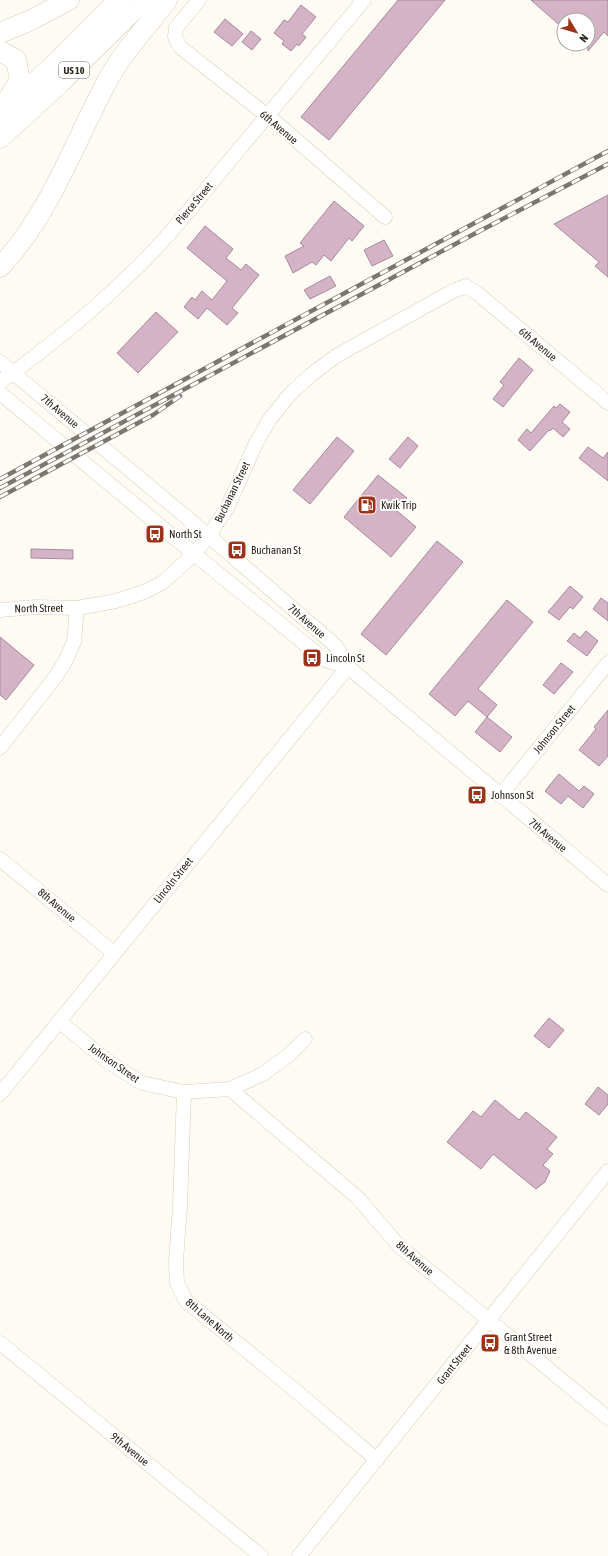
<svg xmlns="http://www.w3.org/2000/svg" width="608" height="1556" font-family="'Asap Condensed',sans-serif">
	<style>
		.building { fill: #d4b3c6; stroke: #a7899b }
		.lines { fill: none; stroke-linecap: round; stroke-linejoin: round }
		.minor-casing { stroke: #dbceaf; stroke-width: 15 }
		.highway-casing { stroke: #dbceaf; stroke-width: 21 }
		.minor { stroke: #fff; stroke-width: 14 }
		.highway { stroke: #fff; stroke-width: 20 }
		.rail-casing { stroke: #7c776e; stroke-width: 4.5 }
		.rail { stroke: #fff; stroke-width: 3; stroke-dasharray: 9; stroke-linecap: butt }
		.labels { text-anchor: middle; stroke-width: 4; stroke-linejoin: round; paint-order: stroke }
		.shield { fill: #fff; stroke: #69665d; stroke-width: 1 }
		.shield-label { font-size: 10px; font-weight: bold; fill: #292418 }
		.street-label { font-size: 11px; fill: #292418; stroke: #fff }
		.poi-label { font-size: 11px; fill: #292418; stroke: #fff; text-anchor: start }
	</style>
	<rect width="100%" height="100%" fill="#fefbf5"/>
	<!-- building -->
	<g class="building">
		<polygon points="398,0 445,0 329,140 301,117"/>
		<polygon points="531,0 608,0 608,36 604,32 588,51 588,20 564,20 564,29"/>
		<polygon points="301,5 316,17 302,34 306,37 299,46 297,44 291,51 282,44 284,41 274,33 284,20 288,22"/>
		<polygon points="225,19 243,34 232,46 214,32"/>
		<polygon points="251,31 261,39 252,50 242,42"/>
		<polygon points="608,195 608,277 595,266 599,262 554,224"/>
		<polygon points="334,201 364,226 352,241 349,238 331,261 324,255 316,265 312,262 293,273 285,256 304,246 300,243"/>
		<polygon points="205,226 233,249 226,258 241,270 246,264 259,275 232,308 238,313 227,325 207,308 198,319 184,307 192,297 195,300 202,291 212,300 227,281 187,248"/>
		<polygon points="384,240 393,256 372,266 364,250"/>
		<polygon points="330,276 336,286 310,299 304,290"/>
		<polygon points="156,312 178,332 138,373 117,353"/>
		<polygon points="519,358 533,370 503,407 493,399 504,385 500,382"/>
		<polygon points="560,404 570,412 562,422 570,429 563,437 553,428 550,431 549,430 530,451 518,440 527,429 531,433 554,406 556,408"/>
		<polygon points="337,437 354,451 310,504 293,490"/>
		<polygon points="408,437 418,446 400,468 389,459"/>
		<polygon points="588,447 603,458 608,452 608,481 579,458"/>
		<polygon points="378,475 407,498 396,510 416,527 391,557 344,517"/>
		<polygon points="437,541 463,562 386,655 361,634"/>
		<polygon points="31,549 73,550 73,559 31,558"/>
		<polygon points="570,586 583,597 573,609 570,607 559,620 548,612"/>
		<polygon points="601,598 608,603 608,621 593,609"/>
		<polygon points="507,600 533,622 478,689 497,705 487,717 468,701 455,716 429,694"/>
		<polygon points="586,631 598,641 587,656 567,641 574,633 580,638"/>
		<polygon points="0,637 34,665 6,700 0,695"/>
		<polygon points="561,663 573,672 554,694 543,685"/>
		<polygon points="608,710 608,756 599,766 579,750 596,729 594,727"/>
		<polygon points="487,717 512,737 500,752 475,732"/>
		<polygon points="559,774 579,791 584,786 594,794 583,808 568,796 561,804 545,791"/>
		<polygon points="549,1018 564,1030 549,1048 534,1036"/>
		<polygon points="598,1087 608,1095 608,1104 599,1115 585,1104"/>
		<polygon points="495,1100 519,1120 526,1112 557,1137 547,1149 553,1154 543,1165 550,1171 545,1182 536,1189 493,1154 481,1169 447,1142 473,1111 481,1117"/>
	</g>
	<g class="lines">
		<!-- minor casing -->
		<g class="minor-casing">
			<g id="minor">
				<polyline points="199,0 176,28 175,37 180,47 279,125 385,217"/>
				<polyline points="0,362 209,536 336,646 348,667 608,885"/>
				<path d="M0,382C43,351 86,317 124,280C162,246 194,204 226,165C272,110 318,55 364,0"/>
				<polyline points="0,393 194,554 325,660 348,667"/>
				<polyline points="0,610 35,607 77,608 116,601 144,592 162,583 194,554 209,536 228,506 256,443 270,419 290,394 312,374 336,356 453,291 466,286 477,293 608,403"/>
				<polyline points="0,748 56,676 65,662 74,642 77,608"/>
				<polyline points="500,796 608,663"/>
				<polyline points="0,859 114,953"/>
				<polyline points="59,1021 106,1060 142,1083 184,1092 230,1089 263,1074 289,1055 305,1039"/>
				<polyline points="230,1089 358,1198 399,1246 608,1418"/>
				<polyline points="184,1092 180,1206 176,1261 177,1283 186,1301 296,1391 377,1460"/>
				<polyline points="0,1094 348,667"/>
				<polyline points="0,1343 261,1556"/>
				<polyline points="299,1556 608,1171"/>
			</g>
		</g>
		<!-- highway casing -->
		<g class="highway-casing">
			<g id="highway">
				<polyline points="0,33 29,21 69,0"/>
				<polyline points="0,51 16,60 20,80 7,101"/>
				<polyline points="0,114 59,60 119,0"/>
				<polyline points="0,138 59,84 144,0"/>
				<path d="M0,267C51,213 74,142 109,78C124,50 148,26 167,0"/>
			</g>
		</g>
		<!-- minor -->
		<use href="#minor" class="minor"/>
		<!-- highway -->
		<use href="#highway" class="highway"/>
		<!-- rail casing -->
		<g class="rail-casing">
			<g id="rail">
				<polyline points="0,479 608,151"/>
				<polyline points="0,488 474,234 608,164"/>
				<polyline points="0,497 153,415 180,396"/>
			</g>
		</g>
		<!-- rail -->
		<use href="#rail" class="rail"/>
	</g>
	<!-- icons -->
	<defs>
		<g id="fuel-square" transform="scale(1)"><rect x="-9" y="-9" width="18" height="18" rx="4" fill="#9c341a" stroke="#fff"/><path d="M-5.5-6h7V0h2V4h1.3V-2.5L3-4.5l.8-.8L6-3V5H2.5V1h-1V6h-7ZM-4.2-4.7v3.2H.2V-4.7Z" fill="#fff"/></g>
		<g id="bus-square" transform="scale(1)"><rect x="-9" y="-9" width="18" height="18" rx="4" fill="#9c341a" stroke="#fff"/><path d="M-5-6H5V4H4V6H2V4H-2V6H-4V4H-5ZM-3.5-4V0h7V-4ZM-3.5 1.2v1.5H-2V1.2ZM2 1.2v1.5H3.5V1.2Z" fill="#fff"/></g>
	</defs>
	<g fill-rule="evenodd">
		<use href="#fuel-square" x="367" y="505"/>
		<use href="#bus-square" x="155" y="534"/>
		<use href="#bus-square" x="237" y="550"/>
		<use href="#bus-square" x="312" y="658"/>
		<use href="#bus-square" x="477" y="795"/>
		<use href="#bus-square" x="490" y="1343"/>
	</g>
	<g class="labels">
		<!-- shield labels -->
		<rect class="shield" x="59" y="62" width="30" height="16" rx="3"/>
		<g class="shield-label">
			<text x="74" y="74">US 10</text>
		</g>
		<!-- street labels -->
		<g class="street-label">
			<text transform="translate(279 127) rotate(40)" y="4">6th Avenue</text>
			<text transform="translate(194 203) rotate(-50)" y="4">Pierce Street</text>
			<text transform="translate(538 344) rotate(40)" y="4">6th Avenue</text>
			<text transform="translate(60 411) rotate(40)" y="4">7th Avenue</text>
			<text transform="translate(232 492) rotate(-64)" y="4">Buchanan Street</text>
			<text transform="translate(39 608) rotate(-1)" y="4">North Street</text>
			<text transform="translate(307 621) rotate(41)" y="4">7th Avenue</text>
			<text transform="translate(554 729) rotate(-51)" y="4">Johnson Street</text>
			<text transform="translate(548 835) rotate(40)" y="4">7th Avenue</text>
			<text transform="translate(173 880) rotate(-51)" y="4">Lincoln Street</text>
			<text transform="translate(57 905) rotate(40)" y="4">8th Avenue</text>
			<text transform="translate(114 1063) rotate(35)" y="4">Johnson Street</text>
			<text transform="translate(415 1258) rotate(41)" y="4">8th Avenue</text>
			<text transform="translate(210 1320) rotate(41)" y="4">8th Lane North</text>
			<text transform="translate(454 1364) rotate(-51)" y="4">Grant Street</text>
			<text transform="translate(130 1449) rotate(39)" y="4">9th Avenue</text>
		</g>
		<!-- poi labels -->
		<g class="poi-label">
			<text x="381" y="509">Kwik Trip</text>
			<text x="169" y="538">North St</text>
			<text x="251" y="554">Buchanan St</text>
			<text x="326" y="662">Lincoln St</text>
			<text x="491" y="799">Johnson St</text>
			<text x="504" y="1341">Grant Street<tspan x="504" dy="13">&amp; 8th Avenue</tspan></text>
		</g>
	</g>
	<!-- north arrow -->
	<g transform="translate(576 32) rotate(128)"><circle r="19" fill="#ffffff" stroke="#a9a7a3"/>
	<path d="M0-3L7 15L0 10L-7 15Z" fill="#9c341a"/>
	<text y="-6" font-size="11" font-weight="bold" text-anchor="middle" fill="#292418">N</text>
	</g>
</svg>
